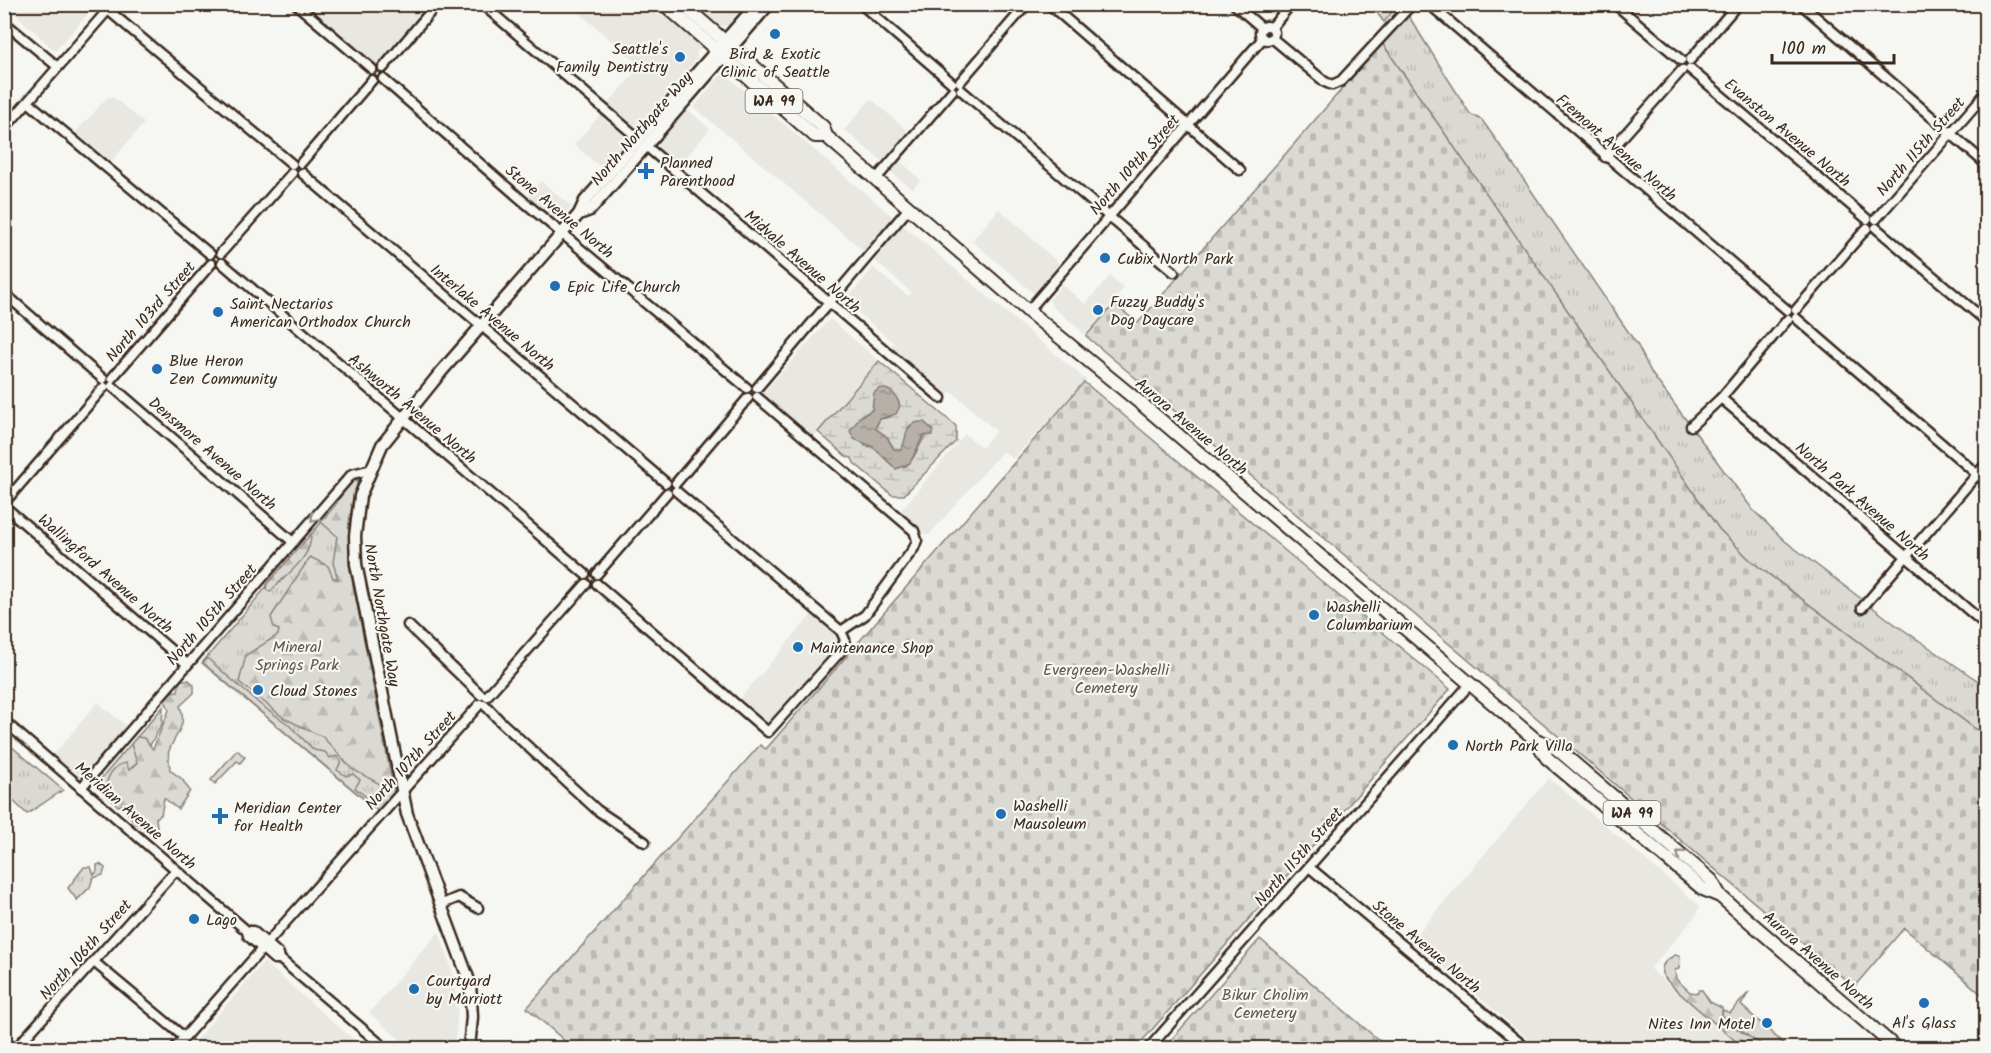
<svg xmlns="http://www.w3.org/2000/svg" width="1991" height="1053" font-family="Kalam,sans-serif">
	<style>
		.built { fill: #e8e7e2 }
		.grass { fill: url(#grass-tufts); stroke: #8a8278; stroke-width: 1.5 }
		.forest { fill: url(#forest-firs); stroke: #8a8278; stroke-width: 1.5 }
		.wetland { fill: url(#wetland-marsh); stroke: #8a8278; stroke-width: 1.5; fill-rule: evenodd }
		.cemetery { fill: url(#cemetery-stones); stroke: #8a8278; stroke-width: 1.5 }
		.water { fill: url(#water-ripples); stroke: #857a71; stroke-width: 1.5 }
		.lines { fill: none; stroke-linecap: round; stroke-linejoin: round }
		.minor-casing { stroke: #3b2a1e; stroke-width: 13 }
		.major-casing { stroke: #3b2a1e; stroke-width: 15 }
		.highway-casing { stroke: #3b2a1e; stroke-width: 16 }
		.minor { stroke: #f6f6f2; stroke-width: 8 }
		.major { stroke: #f6f6f2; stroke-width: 10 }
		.highway { stroke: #f6f6f2; stroke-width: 12 }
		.oneway { stroke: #989088 }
		.poi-dot { fill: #1f6fb2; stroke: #f6f6f2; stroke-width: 2 }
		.labels { text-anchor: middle; stroke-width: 4.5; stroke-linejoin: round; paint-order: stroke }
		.shield { fill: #f6f6f2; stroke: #73675e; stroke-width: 1.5 }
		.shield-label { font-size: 15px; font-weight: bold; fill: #3b2a1e }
		.poi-label { font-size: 16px; fill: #3b2a1e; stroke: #f6f6f2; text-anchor: start }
		.street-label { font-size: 16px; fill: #3b2a1e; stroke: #f6f6f2 }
		.park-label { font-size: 16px; fill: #63564b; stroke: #f6f6f2 }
	</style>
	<defs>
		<pattern id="grass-tufts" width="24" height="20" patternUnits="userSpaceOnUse" patternTransform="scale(1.5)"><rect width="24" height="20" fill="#dad9d3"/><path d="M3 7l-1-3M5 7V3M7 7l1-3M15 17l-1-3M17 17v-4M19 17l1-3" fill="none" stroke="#bcbab5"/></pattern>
		<pattern id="forest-firs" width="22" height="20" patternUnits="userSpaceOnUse" patternTransform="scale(1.5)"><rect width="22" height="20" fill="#dad9d3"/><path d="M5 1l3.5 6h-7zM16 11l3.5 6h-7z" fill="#bcbab5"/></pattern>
		<pattern id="wetland-marsh" width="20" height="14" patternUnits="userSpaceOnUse" patternTransform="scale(1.5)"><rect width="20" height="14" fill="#dad9d3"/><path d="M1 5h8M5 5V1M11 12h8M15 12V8" fill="none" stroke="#bcbab5"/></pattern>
		<pattern id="cemetery-stones" width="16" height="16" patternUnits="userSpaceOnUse" patternTransform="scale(1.5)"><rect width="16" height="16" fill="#dad9d3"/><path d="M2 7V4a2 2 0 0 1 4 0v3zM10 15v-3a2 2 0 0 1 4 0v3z" fill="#bcbab5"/></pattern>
		<pattern id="water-ripples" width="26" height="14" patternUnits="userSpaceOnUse" patternTransform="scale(1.5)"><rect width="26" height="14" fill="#b6b0a9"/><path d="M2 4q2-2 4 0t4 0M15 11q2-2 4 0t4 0" fill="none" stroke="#958f89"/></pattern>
	</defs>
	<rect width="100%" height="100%" fill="#f6f6f2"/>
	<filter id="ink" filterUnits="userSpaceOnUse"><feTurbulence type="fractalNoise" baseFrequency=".0167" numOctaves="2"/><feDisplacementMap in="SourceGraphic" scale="12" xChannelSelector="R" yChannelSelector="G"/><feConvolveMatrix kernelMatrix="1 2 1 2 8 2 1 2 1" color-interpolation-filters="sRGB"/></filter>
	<g filter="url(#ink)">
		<!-- built -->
		<g class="built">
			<polygon points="5,4 96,4 96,5 55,51"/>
			<polygon points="305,5 431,5 376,67"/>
			<polygon points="570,5 749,5 730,26 721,26 697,52 697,58 638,126 633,128 630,125 626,129 603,109 641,66"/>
			<polygon points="721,75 726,75 893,217 866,253 694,107"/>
			<polygon points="108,97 113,97 144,123 111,162 76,132"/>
			<polygon points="871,99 908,131 882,161 844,130"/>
			<polygon points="687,109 710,129 677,168 661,154 658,142"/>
			<polygon points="600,115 623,135 624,145 604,170 574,145"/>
			<polygon points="899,160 921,180 912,189 891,172"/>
			<polygon points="541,181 572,207 562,218 555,220 528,196"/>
			<polygon points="999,209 1063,267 1037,296 972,241"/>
			<polygon points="903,225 1086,380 1013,459 1003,451 928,536 900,513 903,508 965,434 982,448 996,431 951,391 947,396 890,348 894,343 849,305 848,298 873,268 908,296 912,293 874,260"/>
			<polygon points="1110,276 1124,288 1085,334 1052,306 1049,300 1062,285 1085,304"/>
			<polygon points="830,319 879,361 811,440 760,396"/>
			<polygon points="813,613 839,635 839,647 770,724 766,724 739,700"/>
			<polygon points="98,702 126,726 81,778 53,755"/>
			<polygon points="1549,778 1700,906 1697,914 1650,969 1742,1048 1539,1048 1412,940"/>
			<polygon points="439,932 454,976 458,1013 454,1046 454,1048 410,1048 369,1013"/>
			<polygon points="264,962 342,1030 365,1048 189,1048"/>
		</g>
		<!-- grass -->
		<g class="grass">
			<polygon points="1371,5 1398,5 1384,22"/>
			<polygon points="1408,15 1470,114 1482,120 1504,151 1638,346 1652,374 1753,510 1785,541 1892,622 1984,685 1986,688 1986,737 1751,561 1719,529 1382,43"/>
			<polygon points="353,480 358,480 349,522 349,564 394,793 379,812 202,663 336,505 342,491"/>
			<polygon points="163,707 162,724 119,800 100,784 100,780"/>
			<polygon points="11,746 63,790 27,814 5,793 5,754"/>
			<polygon points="237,750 245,757 240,763 237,761 215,784 211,780"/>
			<polygon points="100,864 105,868 103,875 93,878 90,887 77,900 68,888 84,867 91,867 94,875 97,871 97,865"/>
			<polygon points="1749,992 1741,1005 1786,1046 1785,1048 1771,1048 1758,1044 1722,1015 1723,1010 1730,1013"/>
		</g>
		<!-- forest -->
		<g class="forest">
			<polygon points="351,480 358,480 349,522 349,564 393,786 387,788 352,769 323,737 284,718 239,682 246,655 278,635 279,630 274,628 271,617 310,557 328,566 333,578 338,579 333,563 337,536 321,522 336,504"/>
			<path d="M311,534C312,559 285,575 270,592L266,589L267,584Z"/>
			<polygon points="207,658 262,706 288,724 314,750 325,752 330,758 337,756 341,761 337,770 346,776 353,774 360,780 355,788 375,804 376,809 203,663"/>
			<path d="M180,680H189L194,685V693L180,706C188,726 175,734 169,751C167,755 170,764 170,770L182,779L190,791L178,809L164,798L161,815L156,818L157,827L150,833L135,823L126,811L130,804L118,806L105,794C105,782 111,765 126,763L129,770L137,763L131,744L137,737L144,738L153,749L169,710L164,698L169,692L178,691Z"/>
			<path d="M1675,955L1680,956L1679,969L1675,970L1676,979L1690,992L1698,993L1699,990H1702L1710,1002L1722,1008V1016C1733,1027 1756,1043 1771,1048H1756L1752,1045L1743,1048C1731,1035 1664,984 1662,973C1660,964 1668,959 1675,955Z"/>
		</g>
		<!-- wetland -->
		<path class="wetland" d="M879,361L956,426V441L904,495H892L854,463L852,458L847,457L818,432ZM874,402L890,417L880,419L875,428L887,437L894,449L901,450L905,444L933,429C918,439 919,457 904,467L889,462L873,447L865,446L860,417L872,410Z"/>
		<!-- cemetery -->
		<g class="cemetery">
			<polygon points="1382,43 1719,529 1751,561 1986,737 1986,998 1904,928 1854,987 1086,336 1114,304 1138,323"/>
			<polygon points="1084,382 1450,689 1136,1048 573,1048 527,1008 760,745 766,749"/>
			<polygon points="1260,939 1388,1048 1164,1048"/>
		</g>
		<!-- water -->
		<path class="water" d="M880,388C892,389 897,396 900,406L896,414L880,419L875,428L887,437L894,449L901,450C909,436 902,421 924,422L933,430L932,435L923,436L910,463L896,469L873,447L854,439L850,431L860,417L872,410L874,393Z"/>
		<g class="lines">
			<!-- minor casing -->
			<g class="minor-casing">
				<g id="minor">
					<polyline points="296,4 372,69"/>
					<polyline points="482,4 639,139"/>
					<polyline points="861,4 952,83"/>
					<polyline points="1049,4 1240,170"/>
					<polyline points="1234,4 1262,28"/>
					<polyline points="1429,4 1787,310"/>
					<polyline points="1615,4 1681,60"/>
					<polyline points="1801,4 1986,164"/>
					<polyline points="108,10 292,164"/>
					<polyline points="4,22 58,67"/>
					<circle cx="1267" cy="33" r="7"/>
					<polyline points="1272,27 1291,4"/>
					<polyline points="1272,38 1325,82 1332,85 1341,81 1412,4"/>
					<polyline points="1690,60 1738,4"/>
					<polyline points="383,68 437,4"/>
					<polyline points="1690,69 1867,219"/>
					<polyline points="383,79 523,201 747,388"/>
					<polyline points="960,82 1027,4"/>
					<polyline points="961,90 1174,272"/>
					<polyline points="28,102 210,254"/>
					<polyline points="4,129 113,4"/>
					<polyline points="646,146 941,398"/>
					<polyline points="1605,157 1682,70"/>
					<polyline points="301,163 372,80"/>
					<polyline points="302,173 666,483"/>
					<polyline points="876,179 952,91"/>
					<polyline points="1876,219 1986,93"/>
					<polyline points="1876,228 1986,321"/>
					<polyline points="221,253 292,173"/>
					<polyline points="222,263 585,574"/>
					<polyline points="4,293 103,379"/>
					<polyline points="1796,310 1867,228"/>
					<polyline points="1028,311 1263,38"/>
					<polyline points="1796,318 1986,482"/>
					<polyline points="112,378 211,264"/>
					<polyline points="112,386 293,542"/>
					<polyline points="757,388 909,208"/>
					<polyline points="757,397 914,531 917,540 914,548 865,615 841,631"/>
					<polyline points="1721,398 1986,625"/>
					<polyline points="1691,426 1721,398 1788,319"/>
					<polyline points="676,483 748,398"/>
					<polyline points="4,503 104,387"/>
					<polyline points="4,506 187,664"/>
					<polyline points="597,574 667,493"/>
					<polyline points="597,584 768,732 841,651 845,640 841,631 676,491"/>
					<polyline points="1862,608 1986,464"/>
					<polyline points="408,625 481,695"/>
					<polyline points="487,696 586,584"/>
					<polyline points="485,705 500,721 597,810 645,842"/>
					<polyline points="4,721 247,931 248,936 274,959 280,959"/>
					<polyline points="81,788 352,474 369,470"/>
					<polyline points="1309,867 1526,1048"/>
					<polyline points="440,905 459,897 478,908"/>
					<polyline points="247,931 253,931 279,954 280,959 385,1048"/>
					<polyline points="267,943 480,704"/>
					<polyline points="94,962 184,1037"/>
					<polyline points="16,1048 176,870"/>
					<polyline points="175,1048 262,949"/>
					<polyline points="1149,1048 1470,684"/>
				</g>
			</g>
			<!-- major casing -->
			<g class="major-casing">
				<g id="major">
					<polyline points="579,214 590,210 606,192 769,4"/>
					<polyline points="469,1048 472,1017 470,983 407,814 356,564 355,536 360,496 382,445 441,372 579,214 585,201 757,4"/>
				</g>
			</g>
			<!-- highway casing -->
			<g class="highway-casing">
				<g id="highway">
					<polyline points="664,4 815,136 826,136"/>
					<polyline points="682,4 823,127 826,136 1028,311 1144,406 1536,740 1556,748 1711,880 1720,896"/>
					<polyline points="1536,740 1547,758 1703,889 1720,896 1896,1048"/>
				</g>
			</g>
			<!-- minor -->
			<use href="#minor" class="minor"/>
			<!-- major -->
			<use href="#major" class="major"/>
			<!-- highway -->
			<use href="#highway" class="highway"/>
		</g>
		<!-- one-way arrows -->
		<defs><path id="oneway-chevron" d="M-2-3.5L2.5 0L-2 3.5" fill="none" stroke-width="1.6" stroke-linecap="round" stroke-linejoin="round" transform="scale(1.5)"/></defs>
		<g class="oneway">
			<use href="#oneway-chevron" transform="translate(314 518) rotate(131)"/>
			<use href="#oneway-chevron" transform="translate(1680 854) rotate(-140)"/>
		</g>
	</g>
	<!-- markers -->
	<g class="poi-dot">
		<circle cx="775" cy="34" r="6"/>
		<circle cx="680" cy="57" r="6"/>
		<path d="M643 162h6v6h6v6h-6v6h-6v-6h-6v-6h6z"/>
		<circle cx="1105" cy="258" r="6"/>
		<circle cx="555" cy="286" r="6"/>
		<circle cx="1098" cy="310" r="6"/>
		<circle cx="218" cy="312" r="6"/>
		<circle cx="157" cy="369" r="6"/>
		<circle cx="1314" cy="615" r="6"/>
		<circle cx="798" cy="647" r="6"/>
		<circle cx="258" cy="690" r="6"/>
		<circle cx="1453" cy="745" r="6"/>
		<circle cx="1001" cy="814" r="6"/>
		<path d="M217 807h6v6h6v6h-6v6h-6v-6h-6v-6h6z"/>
		<circle cx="194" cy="919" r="6"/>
		<circle cx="414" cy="989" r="6"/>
		<circle cx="1924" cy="1003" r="6"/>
		<circle cx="1767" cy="1023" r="6"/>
	</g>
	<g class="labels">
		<!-- shield labels -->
		<g class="shield">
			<rect x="745.5" y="89" width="57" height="24" rx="4.5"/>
			<rect x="1603.5" y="801" width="57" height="24" rx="4.5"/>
		</g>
		<g class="shield-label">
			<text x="774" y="106">WA 99</text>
			<text x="1632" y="818">WA 99</text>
		</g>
		<!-- poi labels -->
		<g class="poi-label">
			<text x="668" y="54" text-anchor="end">Seattle's<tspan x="668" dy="18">Family Dentistry</tspan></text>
			<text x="775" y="59" text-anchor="middle">Bird &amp; Exotic<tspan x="775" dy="18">Clinic of Seattle</tspan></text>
			<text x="660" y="168">Planned<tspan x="660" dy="18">Parenthood</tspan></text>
			<text x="1117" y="264">Cubix North Park</text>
			<text x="567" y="292">Epic Life Church</text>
			<text x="1110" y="307">Fuzzy Buddy's<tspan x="1110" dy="18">Dog Daycare</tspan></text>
			<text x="230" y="309">Saint Nectarios<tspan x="230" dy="18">American Orthodox Church</tspan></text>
			<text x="169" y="366">Blue Heron<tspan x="169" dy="18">Zen Community</tspan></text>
			<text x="1326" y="612">Washelli<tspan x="1326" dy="18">Columbarium</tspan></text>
			<text x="810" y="653">Maintenance Shop</text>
			<text x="270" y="696">Cloud Stones</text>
			<text x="1465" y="751">North Park Villa</text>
			<text x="1013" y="811">Washelli<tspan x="1013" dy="18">Mausoleum</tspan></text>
			<text x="234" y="813">Meridian Center<tspan x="234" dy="18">for Health</tspan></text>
			<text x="206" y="925">Lago</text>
			<text x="426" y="986">Courtyard<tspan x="426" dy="18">by Marriott</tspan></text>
			<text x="1924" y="1028" text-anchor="middle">Al's Glass</text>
			<text x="1755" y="1029" text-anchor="end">Nites Inn Motel</text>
		</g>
		<!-- street labels -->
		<g class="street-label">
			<text transform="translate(641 128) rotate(-49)" y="6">North Northgate Way</text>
			<text transform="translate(1788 132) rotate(40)" y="6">Evanston Avenue North</text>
			<text transform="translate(1920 146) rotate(-49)" y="6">North 115th Street</text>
			<text transform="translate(1617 147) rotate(41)" y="6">Fremont Avenue North</text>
			<text transform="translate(1134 164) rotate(-49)" y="6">North 109th Street</text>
			<text transform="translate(560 211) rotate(40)" y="6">Stone Avenue North</text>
			<text transform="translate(803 261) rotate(41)" y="6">Midvale Avenue North</text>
			<text transform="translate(150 311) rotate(-49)" y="6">North 103rd Street</text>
			<text transform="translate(493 317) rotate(40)" y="6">Interlake Avenue North</text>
			<text transform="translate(413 408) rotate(40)" y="6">Ashworth Avenue North</text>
			<text transform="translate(1192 426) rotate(40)" y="6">Aurora Avenue North</text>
			<text transform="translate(213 453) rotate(41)" y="6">Densmore Avenue North</text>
			<text transform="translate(1863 501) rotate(41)" y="6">North Park Avenue North</text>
			<text transform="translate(106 573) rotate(41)" y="6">Wallingford Avenue North</text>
			<text transform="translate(211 614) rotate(-49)" y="6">North 105th Street</text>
			<text transform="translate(383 615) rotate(80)" y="6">North Northgate Way</text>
			<text transform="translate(410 760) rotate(-48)" y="6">North 107th Street</text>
			<text transform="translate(136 815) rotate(41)" y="6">Meridian Avenue North</text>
			<text transform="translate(1298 856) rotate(-49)" y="6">North 115th Street</text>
			<text transform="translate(1427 946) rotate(40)" y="6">Stone Avenue North</text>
			<text transform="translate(85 949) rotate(-48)" y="6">North 106th Street</text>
			<text transform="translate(1819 960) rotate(41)" y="6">Aurora Avenue North</text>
		</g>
		<!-- park labels -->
		<g class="park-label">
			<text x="297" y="652">Mineral<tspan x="297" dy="18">Springs Park</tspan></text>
			<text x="1106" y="675">Evergreen-Washelli<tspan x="1106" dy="18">Cemetery</tspan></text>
			<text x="1265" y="1000">Bikur Cholim<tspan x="1265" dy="18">Cemetery</tspan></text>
		</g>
	</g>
	<!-- margin -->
	<rect width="1991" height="1053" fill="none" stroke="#f6f6f2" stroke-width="24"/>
	<rect x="12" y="12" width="1967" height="1029" fill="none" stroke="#3b2a1e" stroke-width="2" filter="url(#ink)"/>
	<!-- scale -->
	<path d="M1772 54v9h122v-9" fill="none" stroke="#3b2a1e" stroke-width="3"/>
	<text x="1781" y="54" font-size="18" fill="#3b2a1e" stroke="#f6f6f2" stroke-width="4.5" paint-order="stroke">100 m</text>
</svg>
